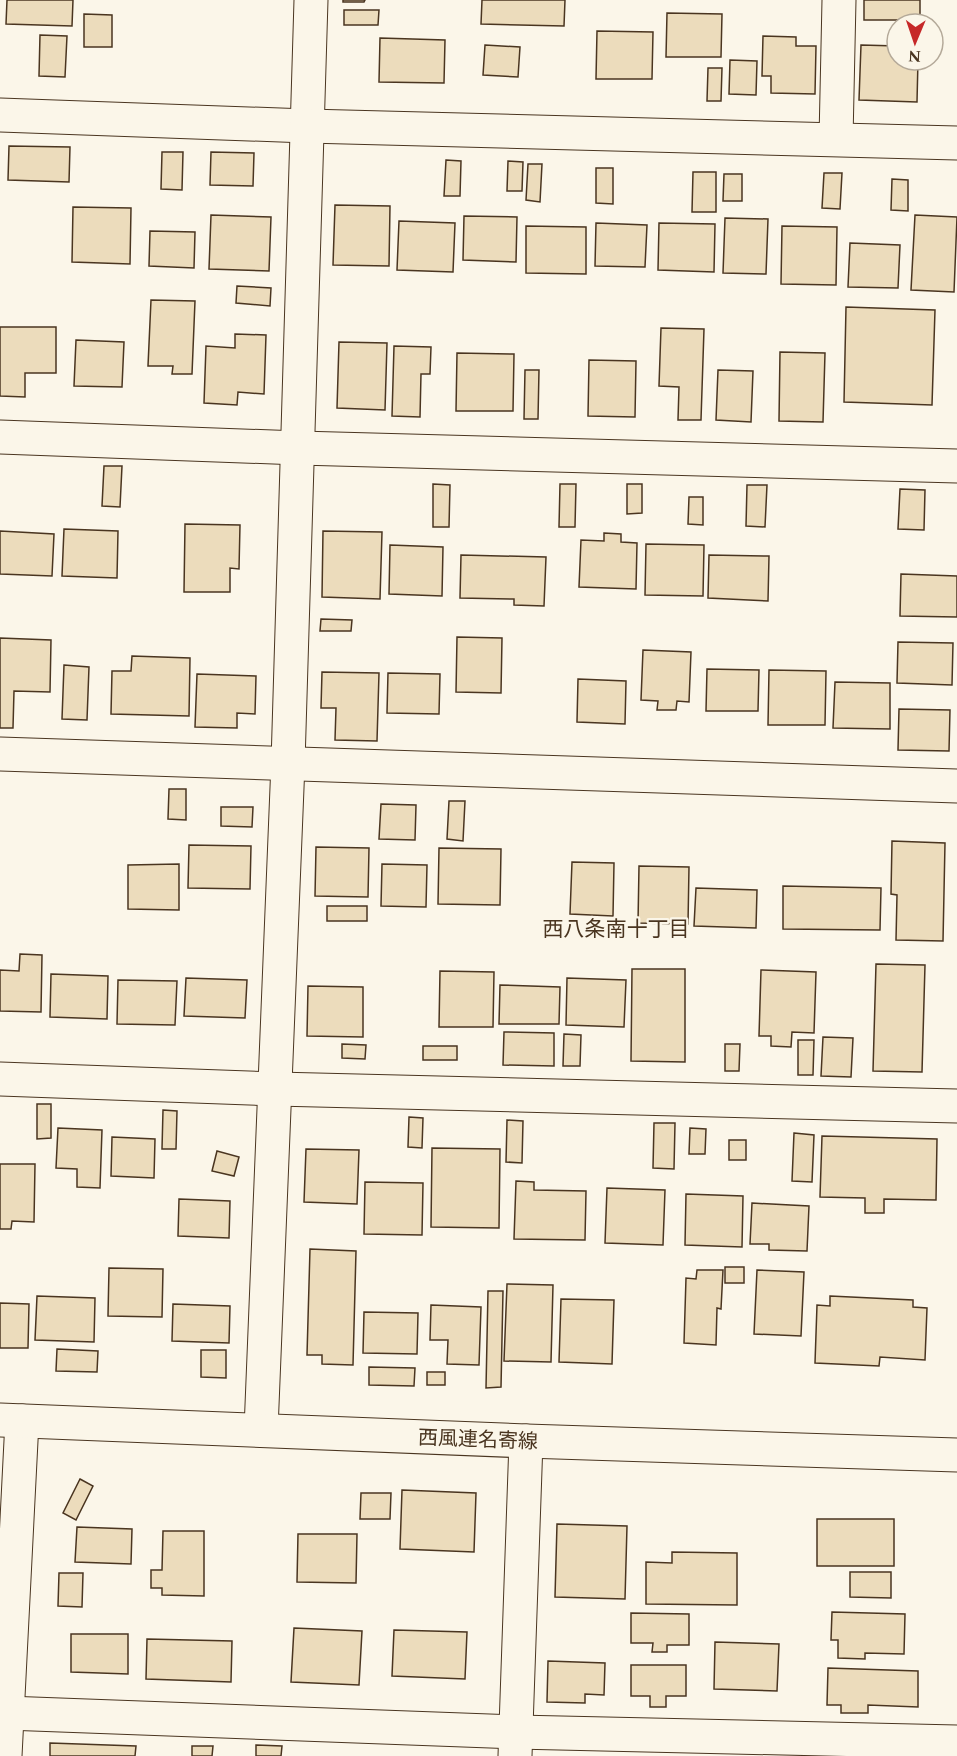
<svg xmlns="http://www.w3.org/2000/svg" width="957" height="1756" font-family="Spectral,'Noto Sans JP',serif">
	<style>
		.building { fill: #ecdcbc; stroke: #4a3520; stroke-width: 1.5 }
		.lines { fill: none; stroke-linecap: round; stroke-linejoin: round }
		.minor-casing { stroke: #4a3520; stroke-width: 35 }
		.tertiary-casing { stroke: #4a3520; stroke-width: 35 }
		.secondary-casing { stroke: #4a3520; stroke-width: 35 }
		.minor { stroke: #fbf6e9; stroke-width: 33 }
		.tertiary { stroke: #fbf6e9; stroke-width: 33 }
		.secondary { stroke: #fbf6e9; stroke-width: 33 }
		.labels { text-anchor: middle; stroke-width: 4.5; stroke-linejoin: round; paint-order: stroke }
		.street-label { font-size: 20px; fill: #4a3520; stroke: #fbf6e9 }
		.neighbourhood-label { font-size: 21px; fill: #4a3520; stroke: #fbf6e9 }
	</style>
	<rect width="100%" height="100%" fill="#fbf6e9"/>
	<!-- building -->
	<g class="building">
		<polygon points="7,0 73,0 72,26 6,24"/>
		<polygon points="343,0 365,0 364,2 343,2"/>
		<polygon points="482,0 565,0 564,26 481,24"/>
		<rect x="864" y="0" width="56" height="20"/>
		<polygon points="344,10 379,10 378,25 344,25"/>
		<polygon points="667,13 722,14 721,57 666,57"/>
		<polygon points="84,14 112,15 112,47 84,47"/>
		<polygon points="597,31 653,32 652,79 596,79"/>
		<polygon points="40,35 67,36 65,77 39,76"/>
		<polygon points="763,36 796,37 796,46 816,46 815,94 771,93 771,76 762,76"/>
		<polygon points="380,38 445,40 444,83 379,82"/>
		<polygon points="485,45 520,47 518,77 483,75"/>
		<polygon points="861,45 897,46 897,60 918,60 917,102 859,100"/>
		<polygon points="730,60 757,61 756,95 729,94"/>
		<polygon points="708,68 722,68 721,101 707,101"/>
		<polygon points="9,146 70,147 69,182 8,180"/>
		<polygon points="162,152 183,152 182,190 161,189"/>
		<polygon points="211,152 254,153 253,186 210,185"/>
		<polygon points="446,160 461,161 460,196 444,196"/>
		<polygon points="508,161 523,162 522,191 507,191"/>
		<polygon points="528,164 542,164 540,202 526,200"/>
		<polygon points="596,168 613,168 613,204 596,203"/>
		<polygon points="693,172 716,172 716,212 692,212"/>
		<polygon points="824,173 842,173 840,209 822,208"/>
		<polygon points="724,174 742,174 742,201 723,201"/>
		<polygon points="892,179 908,180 908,211 891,210"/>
		<polygon points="335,205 390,206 389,266 333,265"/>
		<polygon points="73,207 131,208 130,264 72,262"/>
		<polygon points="211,215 271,217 269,271 209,269"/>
		<polygon points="915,215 957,217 954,292 911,290"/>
		<polygon points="464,216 517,217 516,262 463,260"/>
		<polygon points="725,218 768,219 766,274 723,273"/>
		<polygon points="399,221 455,223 453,272 397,270"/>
		<polygon points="596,223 647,225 645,267 595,266"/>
		<polygon points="659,223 715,224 714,272 658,270"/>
		<polygon points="526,226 586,227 586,274 526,273"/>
		<polygon points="782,226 837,227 836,285 781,284"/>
		<polygon points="150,231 195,232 194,268 149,266"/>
		<polygon points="850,243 900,245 898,288 848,287"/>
		<polygon points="237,286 271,288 270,306 236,303"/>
		<polygon points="151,300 195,301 192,374 172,374 173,366 148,366"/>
		<polygon points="846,307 935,310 932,405 844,402"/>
		<polygon points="0,327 56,327 56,373 25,373 25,397 0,396"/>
		<polygon points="661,328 704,329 701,420 678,420 679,387 659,386"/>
		<polygon points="235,334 266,335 264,394 238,392 237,405 204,403 206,346 235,348"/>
		<polygon points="76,340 124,342 122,387 74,386"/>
		<polygon points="339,342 387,343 385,410 337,408"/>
		<polygon points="394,346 431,347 430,374 421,374 420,417 392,416"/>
		<polygon points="780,352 825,353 823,422 779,421"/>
		<polygon points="457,353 514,354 513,411 456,411"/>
		<polygon points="589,360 636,361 635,417 588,416"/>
		<polygon points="525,370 539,370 538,419 524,419"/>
		<polygon points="718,370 753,371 751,422 716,420"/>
		<polygon points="104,466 122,466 120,507 102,506"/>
		<polygon points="433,484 450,485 449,527 433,527"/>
		<polygon points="560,484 576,484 575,527 559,527"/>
		<polygon points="627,484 642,484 642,513 627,514"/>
		<polygon points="747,485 767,485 765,527 746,526"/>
		<polygon points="900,489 925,490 924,530 898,529"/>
		<polygon points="689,497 703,497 703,525 688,524"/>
		<polygon points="185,524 240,525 239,569 230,568 230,592 184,592"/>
		<polygon points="64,529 118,531 117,578 62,576"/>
		<polygon points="0,531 54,534 52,576 0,574"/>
		<polygon points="323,531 382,532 380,599 322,597"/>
		<polygon points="604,533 621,534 621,542 637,543 636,589 579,587 581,540 604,541"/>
		<polygon points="646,544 704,545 703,596 645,595"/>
		<polygon points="390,545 443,547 442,596 389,594"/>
		<polygon points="461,555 546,557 544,606 514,605 514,599 460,598"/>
		<polygon points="709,555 769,556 768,601 708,598"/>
		<polygon points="901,574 957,576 957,617 900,616"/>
		<polygon points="321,619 352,620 351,631 320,631"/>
		<polygon points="457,637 502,638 501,693 456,692"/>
		<polygon points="0,638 51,640 50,692 14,691 13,728 0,728"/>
		<polygon points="898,642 953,643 952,685 897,683"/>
		<polygon points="643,650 691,652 689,702 677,701 676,710 657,710 658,701 641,700"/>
		<polygon points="132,656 190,658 189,716 111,714 112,671 131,671"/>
		<polygon points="64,665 89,667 87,720 62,719"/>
		<polygon points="707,669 759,670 758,711 706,711"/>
		<polygon points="769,670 826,671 825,725 768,725"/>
		<polygon points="322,672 379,673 377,741 335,740 336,708 321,708"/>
		<polygon points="388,673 440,674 439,714 387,713"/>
		<polygon points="197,674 256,676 255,714 237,713 237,728 195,727"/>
		<polygon points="578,679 626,681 625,724 577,722"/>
		<polygon points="835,682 890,683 890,729 833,728"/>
		<polygon points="899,709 950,710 949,751 898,750"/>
		<polygon points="169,789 186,789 186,820 168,819"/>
		<polygon points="449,801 465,801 463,841 447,839"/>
		<polygon points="381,804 416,805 415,840 379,839"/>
		<polygon points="221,807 253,807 252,827 221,826"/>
		<polygon points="892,841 945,843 943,941 896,940 897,895 891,894"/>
		<polygon points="189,845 251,846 250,889 188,888"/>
		<polygon points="316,847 369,848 368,897 315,896"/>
		<polygon points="439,848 501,849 500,905 438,904"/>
		<polygon points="572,862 614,863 613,916 570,914"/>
		<polygon points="179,864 179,910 128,909 128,865"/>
		<polygon points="382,864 427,865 426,907 381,906"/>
		<polygon points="639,866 689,867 688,924 638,923"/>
		<polygon points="783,886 881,888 880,930 783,929"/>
		<polygon points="696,888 757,890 756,928 694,926"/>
		<rect x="327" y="906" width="40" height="15"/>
		<polygon points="20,954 42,955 41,1012 0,1011 0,970 19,971"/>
		<polygon points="876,964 925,965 922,1072 873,1071"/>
		<polygon points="632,969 685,969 685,1062 631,1061"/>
		<polygon points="761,970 816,972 814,1033 792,1032 791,1047 771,1046 771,1036 759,1036"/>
		<polygon points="440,971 494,972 493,1027 439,1027"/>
		<polygon points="51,974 108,976 107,1019 50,1017"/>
		<polygon points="186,978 247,980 245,1018 184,1016"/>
		<polygon points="567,978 626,980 624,1027 566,1025"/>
		<polygon points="118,980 177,981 175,1025 117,1024"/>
		<polygon points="500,985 560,987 559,1024 499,1024"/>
		<polygon points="308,986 363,987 363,1037 307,1036"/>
		<polygon points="504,1032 554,1033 554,1066 503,1065"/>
		<polygon points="564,1034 581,1035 580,1066 563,1066"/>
		<polygon points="823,1037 853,1038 851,1077 821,1076"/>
		<polygon points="798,1040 814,1040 813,1075 798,1075"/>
		<polygon points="342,1044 366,1045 365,1059 342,1058"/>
		<polygon points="725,1044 740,1044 739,1071 725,1071"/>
		<rect x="423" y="1046" width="34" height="14"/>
		<polygon points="37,1104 51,1104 51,1138 37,1139"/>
		<polygon points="163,1110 177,1111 176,1149 162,1149"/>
		<polygon points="409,1117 423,1118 422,1148 408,1147"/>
		<polygon points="507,1120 523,1121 522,1163 506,1162"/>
		<polygon points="654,1123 675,1123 674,1169 653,1168"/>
		<polygon points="58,1128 102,1130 100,1188 77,1187 77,1169 56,1168"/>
		<polygon points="690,1128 706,1129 705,1154 689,1154"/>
		<polygon points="794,1133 814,1135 812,1182 792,1181"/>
		<polygon points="822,1136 937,1139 936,1200 884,1199 884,1213 865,1213 865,1198 820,1197"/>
		<polygon points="112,1137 155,1139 154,1178 111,1176"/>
		<rect x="729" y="1140" width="17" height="20"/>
		<polygon points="432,1148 500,1149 499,1228 431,1227"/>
		<polygon points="306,1149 359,1150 357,1204 304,1202"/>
		<polygon points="217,1151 239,1157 234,1176 212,1171"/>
		<polygon points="0,1164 35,1164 34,1222 12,1221 11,1229 0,1229"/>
		<polygon points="516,1181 534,1182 534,1190 586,1191 585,1240 514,1239"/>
		<polygon points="365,1182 423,1183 422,1235 364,1234"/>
		<polygon points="607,1188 665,1190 663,1245 605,1243"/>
		<polygon points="686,1194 743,1196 742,1247 685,1245"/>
		<polygon points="179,1199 230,1201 229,1238 178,1236"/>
		<polygon points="752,1203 809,1206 807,1251 769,1250 769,1244 750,1244"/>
		<polygon points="310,1249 356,1251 353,1365 322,1364 322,1355 307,1355"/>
		<rect x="725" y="1267" width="19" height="16"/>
		<polygon points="109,1268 163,1269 162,1317 108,1316"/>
		<polygon points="697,1270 723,1270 721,1309 717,1308 716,1345 684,1343 686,1278 696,1279"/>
		<polygon points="757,1270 804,1272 801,1336 754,1334"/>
		<polygon points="507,1284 553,1285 551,1362 504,1361"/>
		<polygon points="488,1291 503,1291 501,1387 486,1388"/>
		<polygon points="37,1296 95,1298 94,1342 35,1340"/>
		<polygon points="830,1296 913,1300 913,1307 927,1308 925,1360 880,1357 879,1366 815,1363 817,1305 830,1306"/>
		<polygon points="561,1299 614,1300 612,1364 559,1362"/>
		<polygon points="0,1303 29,1304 28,1348 0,1348"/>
		<polygon points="173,1304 230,1306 229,1343 172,1341"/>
		<polygon points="431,1305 481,1307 479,1365 447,1364 448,1340 430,1340"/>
		<polygon points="364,1312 418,1313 417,1354 363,1353"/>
		<polygon points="57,1349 98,1351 97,1372 56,1371"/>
		<polygon points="201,1350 226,1350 226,1378 201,1377"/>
		<polygon points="369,1367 415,1368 414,1386 369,1385"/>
		<rect x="427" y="1372" width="18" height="13"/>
		<polygon points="80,1479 93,1486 76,1520 63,1513"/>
		<polygon points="402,1490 476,1493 474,1552 400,1549"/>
		<polygon points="361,1493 391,1493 390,1519 360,1519"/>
		<rect x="817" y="1519" width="77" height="47"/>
		<polygon points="557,1524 627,1526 625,1599 555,1597"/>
		<polygon points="77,1527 132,1529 131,1564 75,1562"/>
		<polygon points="163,1531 204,1531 204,1596 162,1595 162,1588 151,1588 151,1570 162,1570"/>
		<polygon points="298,1534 357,1534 356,1583 297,1582"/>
		<polygon points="672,1552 737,1553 737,1605 646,1604 646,1562 672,1563"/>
		<polygon points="850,1572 891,1572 891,1598 850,1597"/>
		<polygon points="59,1573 83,1573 82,1607 58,1606"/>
		<polygon points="832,1612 905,1614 904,1654 865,1653 865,1659 838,1658 838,1640 831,1640"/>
		<polygon points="631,1613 689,1614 689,1645 667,1645 667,1652 652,1652 653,1643 631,1643"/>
		<polygon points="294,1628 362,1631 359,1685 291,1682"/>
		<polygon points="394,1630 467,1632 465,1679 392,1676"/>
		<polygon points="71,1634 128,1634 128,1674 71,1672"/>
		<polygon points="147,1639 232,1641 231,1682 146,1679"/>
		<polygon points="715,1642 779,1644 777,1691 714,1689"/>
		<polygon points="548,1661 605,1663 604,1695 585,1694 585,1703 547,1702"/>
		<polygon points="631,1665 686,1665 686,1696 666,1696 666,1707 650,1707 650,1696 631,1696"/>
		<polygon points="828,1668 918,1671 918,1707 868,1705 868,1713 841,1713 841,1705 827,1705"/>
		<polygon points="50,1743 136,1746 135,1756 50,1756"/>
		<polygon points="256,1745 282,1746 281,1756 256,1756"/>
		<polygon points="192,1746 213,1746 212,1756 192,1756"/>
	</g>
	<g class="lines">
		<!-- minor casing -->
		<g class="minor-casing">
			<g id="minor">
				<polyline points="0,115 307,126"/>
				<polyline points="836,139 839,0"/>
				<polyline points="0,437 299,448 957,466"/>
				<polyline points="0,1079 276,1089 957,1106"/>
				<polyline points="261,1430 288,763 311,0"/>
				<polyline points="6,1713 516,1732 957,1742"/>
				<polyline points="515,1756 526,1441"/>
			</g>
		</g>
		<!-- tertiary casing -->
		<g class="tertiary-casing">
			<g id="tertiary">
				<polyline points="307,126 957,143"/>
				<polyline points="0,754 957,786"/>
				<polyline points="5,1756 22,1421"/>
			</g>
		</g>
		<!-- secondary casing -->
		<g class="secondary-casing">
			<polyline id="secondary" points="0,1420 526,1441 957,1455"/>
		</g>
		<!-- minor -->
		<use href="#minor" class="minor"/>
		<!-- tertiary -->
		<use href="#tertiary" class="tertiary"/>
		<!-- secondary -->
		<use href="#secondary" class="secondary"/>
	</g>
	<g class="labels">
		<!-- street labels -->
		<g class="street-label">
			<text transform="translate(478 1439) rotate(2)" y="7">西風連名寄線</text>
		</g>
		<!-- neighbourhood labels -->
		<g class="neighbourhood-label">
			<text x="616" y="936">西八条南十丁目</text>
		</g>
	</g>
	<!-- north arrow -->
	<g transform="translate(915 42) rotate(182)"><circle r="28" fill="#fbf6e9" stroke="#b4a999" stroke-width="1.5"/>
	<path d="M0-4.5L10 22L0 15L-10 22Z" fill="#c62828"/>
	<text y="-9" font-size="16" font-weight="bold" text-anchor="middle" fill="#4a3520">N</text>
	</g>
</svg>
